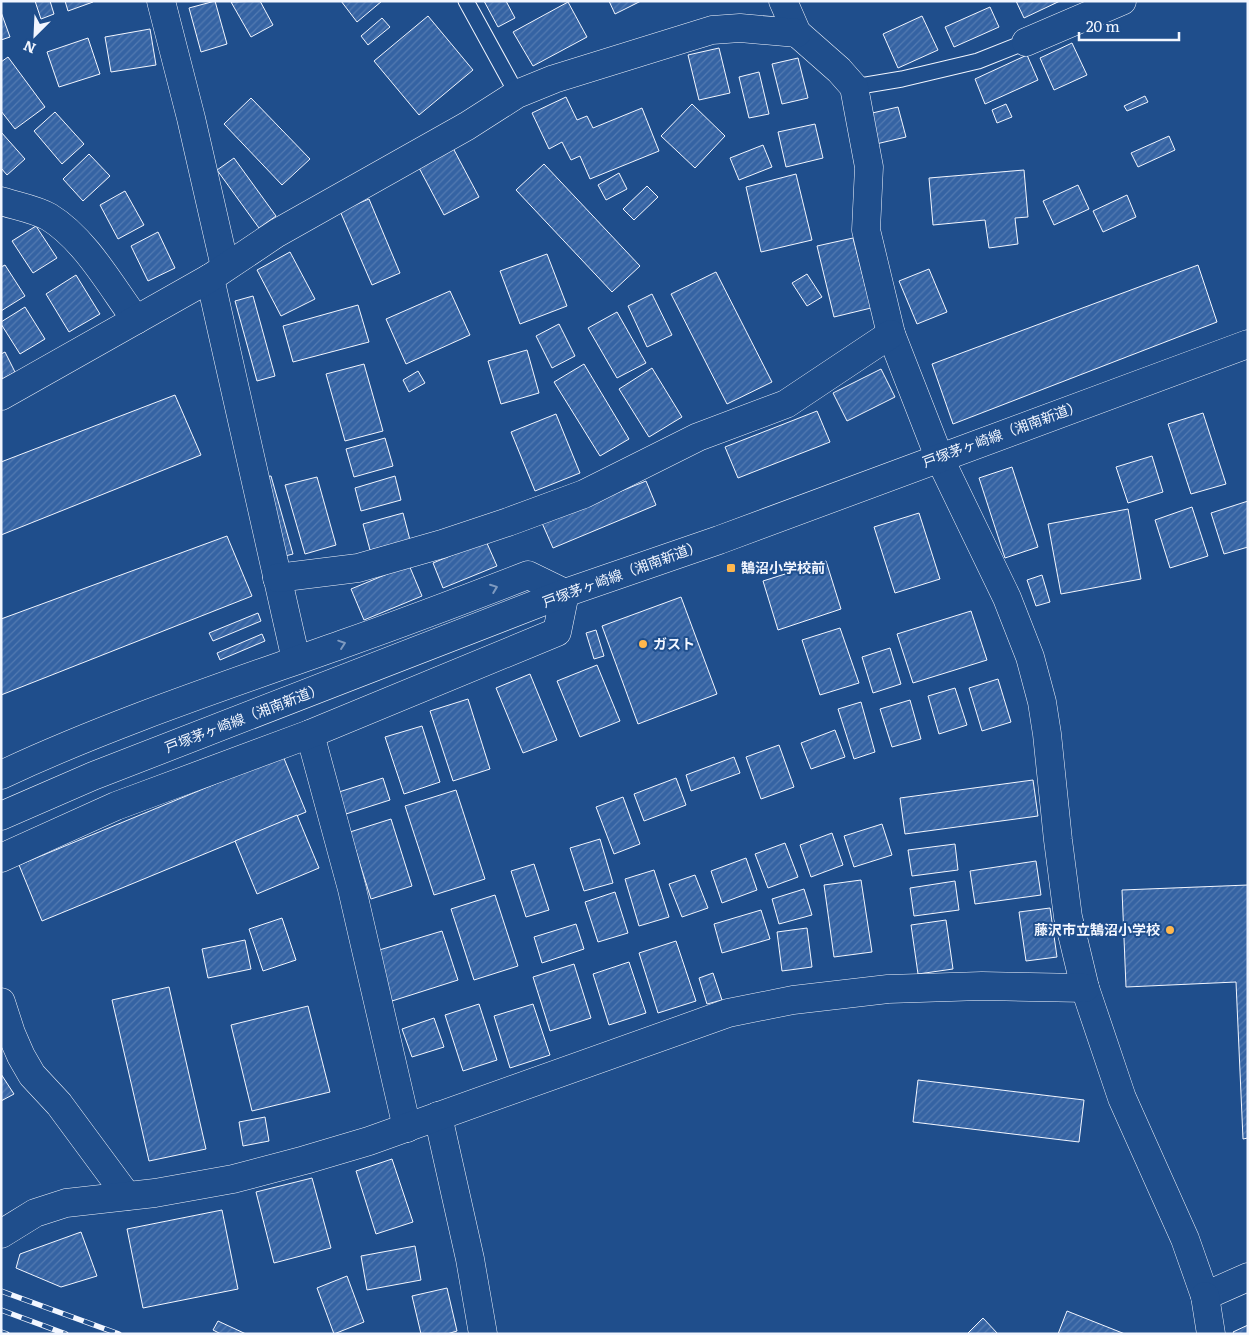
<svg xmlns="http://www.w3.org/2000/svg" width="1249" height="1335" font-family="Literata,'Noto Sans JP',serif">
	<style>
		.building { fill: url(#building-hatch); stroke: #f2f6ff }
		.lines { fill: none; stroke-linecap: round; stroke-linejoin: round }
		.lane-casing { stroke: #f2f6ff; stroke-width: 17 }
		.street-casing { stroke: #f2f6ff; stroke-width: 29 }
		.primary-casing { stroke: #f2f6ff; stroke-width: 29 }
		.lane { stroke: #1f4e8c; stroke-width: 15 }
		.street { stroke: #1f4e8c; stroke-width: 28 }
		.primary { stroke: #1f4e8c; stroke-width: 28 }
		.rail-casing { stroke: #f2f6ff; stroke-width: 5.5 }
		.rail { stroke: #1f4e8c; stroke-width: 4; stroke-dasharray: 11; stroke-linecap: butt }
		.oneway { stroke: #7e9ac0 }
		.poi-dot { fill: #ffb74d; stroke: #1f4e8c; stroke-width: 2 }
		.labels { text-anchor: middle; stroke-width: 4; stroke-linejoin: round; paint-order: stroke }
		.street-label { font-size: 14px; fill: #f2f6ff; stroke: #1f4e8c }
		.poi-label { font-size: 14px; font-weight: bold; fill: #f2f6ff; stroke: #1f4e8c; text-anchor: start }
	</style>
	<defs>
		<pattern id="building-hatch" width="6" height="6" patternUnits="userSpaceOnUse" patternTransform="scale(1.25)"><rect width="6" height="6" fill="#3563a3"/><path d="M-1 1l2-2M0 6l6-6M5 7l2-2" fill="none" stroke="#537ab1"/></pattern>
	</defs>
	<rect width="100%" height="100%" fill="#1f4e8c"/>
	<!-- building -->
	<g class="building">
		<polygon points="35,1 50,1 54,14 41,19"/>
		<polygon points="65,1 93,1 93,2 68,11"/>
		<polygon points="215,1 227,44 201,52 189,8"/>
		<polygon points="260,1 273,25 251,37 231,2"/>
		<polygon points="341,1 382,1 357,22"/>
		<polygon points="484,1 506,1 515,18 498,27"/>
		<polygon points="609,1 641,1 615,14"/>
		<polygon points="1016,1 1060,1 1024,18"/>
		<polygon points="568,2 587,37 533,66 513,32"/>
		<polygon points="990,7 999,27 954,47 945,27"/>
		<polygon points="1,12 10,37 1,40"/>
		<polygon points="428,16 473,70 419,115 374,61"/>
		<polygon points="922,16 938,50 898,68 883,34"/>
		<polygon points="382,18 390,27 368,45 361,36"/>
		<polygon points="150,29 156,65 111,72 105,37"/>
		<polygon points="88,38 100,74 59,87 47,52"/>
		<polygon points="1072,43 1087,75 1054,90 1040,58"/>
		<polygon points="719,48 730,93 699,100 688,55"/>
		<polygon points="1027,55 1038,80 985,104 975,79"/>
		<polygon points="8,57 45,107 15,129 1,111 1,62"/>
		<polygon points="798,58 808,98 782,104 772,64"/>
		<polygon points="759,72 769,114 749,118 739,77"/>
		<polygon points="1145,96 1148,102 1127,111 1124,106"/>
		<polygon points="566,97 577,120 587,116 593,128 642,108 659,151 590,179 580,156 571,160 562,142 549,149 532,113"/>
		<polygon points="251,98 310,159 282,185 224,124"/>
		<polygon points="692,104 725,136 695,168 661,136"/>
		<polygon points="1006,104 1012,117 997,123 992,110"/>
		<polygon points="898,107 906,137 876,144 868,114"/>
		<polygon points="55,112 84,144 62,164 34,131"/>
		<polygon points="815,124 823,158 786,167 778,132"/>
		<polygon points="1,132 25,159 7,175 1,168"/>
		<polygon points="1169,136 1175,150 1138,167 1131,153"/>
		<polygon points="763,145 772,167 739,180 730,158"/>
		<polygon points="453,148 479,197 444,215 418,166"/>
		<polygon points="89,154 110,176 83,201 63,179"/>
		<polygon points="234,158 276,216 259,228 217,170"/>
		<polygon points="544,164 640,266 612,292 516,190"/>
		<polygon points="1024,170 1028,217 1015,218 1018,244 989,248 985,220 933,225 929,178"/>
		<polygon points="619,173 627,189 606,200 598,185"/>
		<polygon points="796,174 812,240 761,252 746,187"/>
		<polygon points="1078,185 1089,209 1054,225 1043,201"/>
		<polygon points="647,186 658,197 634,220 623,209"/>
		<polygon points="125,191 144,225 118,239 100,205"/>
		<polygon points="1127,195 1136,217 1103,232 1093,211"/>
		<polygon points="369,199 400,273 372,285 340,211"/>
		<polygon points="36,226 57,258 33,273 12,241"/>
		<polygon points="158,232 175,268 148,281 131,246"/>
		<polygon points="853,238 871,308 834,317 817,246"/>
		<polygon points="290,252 315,299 281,316 257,270"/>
		<polygon points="547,254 567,306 520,324 500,271"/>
		<polygon points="5,265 25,296 1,311 1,267"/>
		<polygon points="1198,265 1217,322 953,424 932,364"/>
		<polygon points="929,269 947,312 917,324 899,281"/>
		<polygon points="716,272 772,382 727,404 671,294"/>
		<polygon points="807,274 822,297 807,306 792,283"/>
		<polygon points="76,275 100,314 69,332 46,294"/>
		<polygon points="450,291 470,335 406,364 386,319"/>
		<polygon points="652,294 672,335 647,347 628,306"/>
		<polygon points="253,296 275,376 257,381 235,301"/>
		<polygon points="358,305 369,342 293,362 283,326"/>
		<polygon points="25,307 45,339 20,354 1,324 1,322"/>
		<polygon points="617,312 646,363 617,378 588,328"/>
		<polygon points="559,324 575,356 552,368 536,336"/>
		<polygon points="527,350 539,393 501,404 488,361"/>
		<polygon points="5,352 15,372 2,379 1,354"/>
		<polygon points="364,364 383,431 345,441 326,374"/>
		<polygon points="584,364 629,439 600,456 554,382"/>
		<polygon points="652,368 682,417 649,437 619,389"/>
		<polygon points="881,369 895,397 847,421 833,393"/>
		<polygon points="418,371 425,383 409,392 403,380"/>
		<polygon points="175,395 201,455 1,535 1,462"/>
		<polygon points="817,411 830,442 738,478 725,447"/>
		<polygon points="1203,413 1226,484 1191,494 1168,424"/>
		<polygon points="556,414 580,473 535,491 511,432"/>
		<polygon points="385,438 393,466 354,477 346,449"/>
		<polygon points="1152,456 1163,492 1128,503 1116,467"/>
		<polygon points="1012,467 1038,547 1005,558 979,478"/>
		<polygon points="271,476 293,554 285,556 264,477"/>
		<polygon points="395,476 401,500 361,511 355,488"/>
		<polygon points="317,477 336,545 305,554 285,485"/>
		<polygon points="646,481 656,505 553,548 542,523"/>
		<polygon points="1248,501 1248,547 1224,554 1211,513"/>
		<polygon points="1192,507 1208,556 1170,568 1155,520"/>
		<polygon points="1128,509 1141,579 1061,594 1048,524"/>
		<polygon points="403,513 410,540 370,550 363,524"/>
		<polygon points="919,513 940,579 895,593 874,527"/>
		<polygon points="227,536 252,596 1,695 1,619"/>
		<polygon points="486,541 497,566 443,588 433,563"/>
		<polygon points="826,561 841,609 778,630 763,581"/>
		<polygon points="409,565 422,596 364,620 351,589"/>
		<polygon points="1042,575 1050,602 1036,606 1027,580"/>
		<polygon points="681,597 717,694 638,724 602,626"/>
		<polygon points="971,611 987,660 913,683 897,634"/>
		<polygon points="258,613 261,621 213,641 209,633"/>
		<polygon points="840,628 859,683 820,695 802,640"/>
		<polygon points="596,630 604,656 594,659 586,633"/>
		<polygon points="262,634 265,641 220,660 217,653"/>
		<polygon points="890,648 901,684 873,693 862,657"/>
		<polygon points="597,665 620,721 580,737 557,681"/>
		<polygon points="530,674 557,740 523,753 496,688"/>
		<polygon points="998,679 1011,722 982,731 969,688"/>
		<polygon points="955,688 967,725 939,734 928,696"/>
		<polygon points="468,699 490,769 453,781 430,711"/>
		<polygon points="910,700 921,739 892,747 880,709"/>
		<polygon points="861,702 875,752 854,759 838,709"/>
		<polygon points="422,726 440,782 404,794 385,737"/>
		<polygon points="835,730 845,757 811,769 801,743"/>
		<polygon points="779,745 794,787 761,799 746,757"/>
		<polygon points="283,756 306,812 42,921 19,865"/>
		<polygon points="734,757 740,773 691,791 686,775"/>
		<polygon points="383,778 390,800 346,814 339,792"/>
		<polygon points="676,778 686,805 644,821 634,794"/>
		<polygon points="1033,780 1038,816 905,834 900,798"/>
		<polygon points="456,790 485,879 434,895 405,806"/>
		<polygon points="623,797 640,844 614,854 596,807"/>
		<polygon points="297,815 319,868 257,894 235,841"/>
		<polygon points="391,819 412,886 371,899 350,832"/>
		<polygon points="882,824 892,855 854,867 844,836"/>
		<polygon points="832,833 843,865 811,877 800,845"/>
		<polygon points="600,839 613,883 584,891 570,848"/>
		<polygon points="785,843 798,877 768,888 755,854"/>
		<polygon points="955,844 958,870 912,876 908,850"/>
		<polygon points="746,858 757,890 722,903 711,871"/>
		<polygon points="1036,861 1041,895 975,904 970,871"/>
		<polygon points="534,864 549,910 526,917 511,871"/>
		<polygon points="654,870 669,917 639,926 625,879"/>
		<polygon points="695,875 708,908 682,917 669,884"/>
		<polygon points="861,880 872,952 834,957 824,885"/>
		<polygon points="955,881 959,910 914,916 910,888"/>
		<polygon points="1248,885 1248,1138 1243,1139 1236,982 1126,987 1122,890"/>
		<polygon points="804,889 812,915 779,924 772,899"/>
		<polygon points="615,892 628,933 598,942 585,902"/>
		<polygon points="495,895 518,966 474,980 451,909"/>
		<polygon points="1050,908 1057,957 1026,961 1019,912"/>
		<polygon points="761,910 770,939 722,953 714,924"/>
		<polygon points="282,918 296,960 263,971 249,929"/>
		<polygon points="946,920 953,969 918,974 911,925"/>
		<polygon points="576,924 584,949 542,963 534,937"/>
		<polygon points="807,928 812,967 782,971 777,932"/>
		<polygon points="442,931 458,980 392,1001 376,951"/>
		<polygon points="245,940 251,969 208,978 202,949"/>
		<polygon points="676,941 696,1001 658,1013 639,953"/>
		<polygon points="629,962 646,1013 609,1025 593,974"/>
		<polygon points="574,964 591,1018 550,1031 533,977"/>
		<polygon points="713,973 722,1000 707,1004 699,978"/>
		<polygon points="169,987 206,1149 149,1161 112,1000"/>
		<polygon points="479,1004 497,1060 463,1071 445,1015"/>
		<polygon points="533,1004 550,1055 510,1068 494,1016"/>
		<polygon points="308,1006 330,1092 252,1111 231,1025"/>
		<polygon points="434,1018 444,1047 412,1057 402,1029"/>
		<polygon points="1,1074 14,1094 1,1101"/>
		<polygon points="918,1080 1084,1100 1079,1142 913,1122"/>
		<polygon points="265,1117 269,1141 243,1146 239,1122"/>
		<polygon points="392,1159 413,1222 376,1234 356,1171"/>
		<polygon points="312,1178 331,1248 274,1263 256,1192"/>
		<polygon points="222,1210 238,1289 143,1308 127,1229"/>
		<polygon points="81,1232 97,1276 61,1287 16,1268 20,1254"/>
		<polygon points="415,1246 421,1280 367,1290 361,1256"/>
		<polygon points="347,1276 364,1322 334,1334 317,1288"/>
		<polygon points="447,1288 457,1331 447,1334 421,1334 412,1296"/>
		<polygon points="1067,1311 1125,1334 1058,1334"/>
		<polygon points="983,1318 998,1334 967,1334"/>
		<polygon points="218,1321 246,1334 221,1334 213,1330"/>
		<polygon points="1248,1325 1248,1334 1234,1334 1233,1332"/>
	</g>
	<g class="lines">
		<!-- lane casing -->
		<g class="lane-casing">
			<g id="lane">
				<polyline points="466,1 517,94"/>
				<polyline points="854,87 902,79 978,61 1026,42"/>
			</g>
		</g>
		<!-- street casing -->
		<g class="street-casing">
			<g id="street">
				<polyline points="161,1 191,118 225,267"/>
				<polyline points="783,1 797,33 839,70 854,87 869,167 866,230 891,334 939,457 1007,598 1030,657 1042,702 1047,734 1058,840 1068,917 1085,988 1122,1098 1185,1239 1205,1296 1248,1277"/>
				<polyline points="1026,42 1122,1"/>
				<path d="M1,201C16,206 35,209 49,217C85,239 111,286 136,320"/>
				<polyline points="210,278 296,660"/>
				<polyline points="1,396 210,278 277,233 467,126 517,94 554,79 712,30 740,28 797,33"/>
				<polyline points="277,578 358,568 442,544 508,522 584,494 698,437 786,404 891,334"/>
				<polyline points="310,734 352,889 407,1128"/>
				<path d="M1,775C112,723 228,685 343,644C405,622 466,599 528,575L565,593L557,632L310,734L116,806L1,858"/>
				<polyline points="1,1002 11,1033 21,1056 32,1075 59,1104 127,1196"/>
				<polyline points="438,1116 470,1259 483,1334"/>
				<polyline points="1,1234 35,1213 66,1203 155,1193 233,1179 305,1160 369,1141 728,1013 793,1000 888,989 982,986 1085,988"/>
				<polyline points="1205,1296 1211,1334"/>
			</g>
		</g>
		<!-- primary casing -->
		<g class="primary-casing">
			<polyline id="primary" points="1,816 93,776 565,593 719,540 1248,344"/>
		</g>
		<!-- lane -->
		<use href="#lane" class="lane"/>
		<!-- street -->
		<use href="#street" class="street"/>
		<!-- primary -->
		<use href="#primary" class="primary"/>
		<!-- rail casing -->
		<g class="rail-casing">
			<g id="rail">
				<polyline points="1,1291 119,1334"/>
				<polyline points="1,1310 66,1334"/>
				<polyline points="1,1332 7,1334"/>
			</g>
		</g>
		<!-- rail -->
		<use href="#rail" class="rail"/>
	</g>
	<!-- one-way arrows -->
	<defs><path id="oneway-chevron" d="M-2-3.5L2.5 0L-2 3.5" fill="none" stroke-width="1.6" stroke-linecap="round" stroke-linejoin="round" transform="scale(1.25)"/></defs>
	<g class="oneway">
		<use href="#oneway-chevron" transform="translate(494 588) rotate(-21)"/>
		<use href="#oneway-chevron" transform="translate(342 644) rotate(-19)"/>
	</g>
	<!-- markers -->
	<g class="poi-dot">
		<rect x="726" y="563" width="10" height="10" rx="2.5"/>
		<circle cx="643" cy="644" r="5"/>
		<circle cx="1170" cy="930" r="5"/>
	</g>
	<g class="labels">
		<!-- street labels -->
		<g class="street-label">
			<text transform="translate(1002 434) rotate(-20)" y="5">戸塚茅ヶ崎線（湘南新道）</text>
			<text transform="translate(622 574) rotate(-20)" y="5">戸塚茅ヶ崎線（湘南新道）</text>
			<text transform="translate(244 718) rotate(-21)" y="5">戸塚茅ヶ崎線（湘南新道）</text>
		</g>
		<!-- poi labels -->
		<g class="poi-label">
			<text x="741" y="573">鵠沼小学校前</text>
			<text x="653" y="649">ガスト</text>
			<text x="1160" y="935" text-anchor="end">藤沢市立鵠沼小学校</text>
		</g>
	</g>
	<!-- border -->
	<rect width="1249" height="1335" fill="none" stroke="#f2f6ff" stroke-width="5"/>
	<!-- north arrow -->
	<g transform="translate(35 35) rotate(204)" stroke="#1f4e8c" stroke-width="4" paint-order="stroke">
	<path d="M0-4L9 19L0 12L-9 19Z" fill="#f2f6ff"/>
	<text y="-8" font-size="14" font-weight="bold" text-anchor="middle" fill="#f2f6ff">N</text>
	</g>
	<!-- scale -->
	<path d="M1079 32v8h100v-8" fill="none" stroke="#f2f6ff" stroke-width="2.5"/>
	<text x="1086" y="32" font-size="15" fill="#f2f6ff" stroke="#1f4e8c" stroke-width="4" paint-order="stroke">20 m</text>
</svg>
